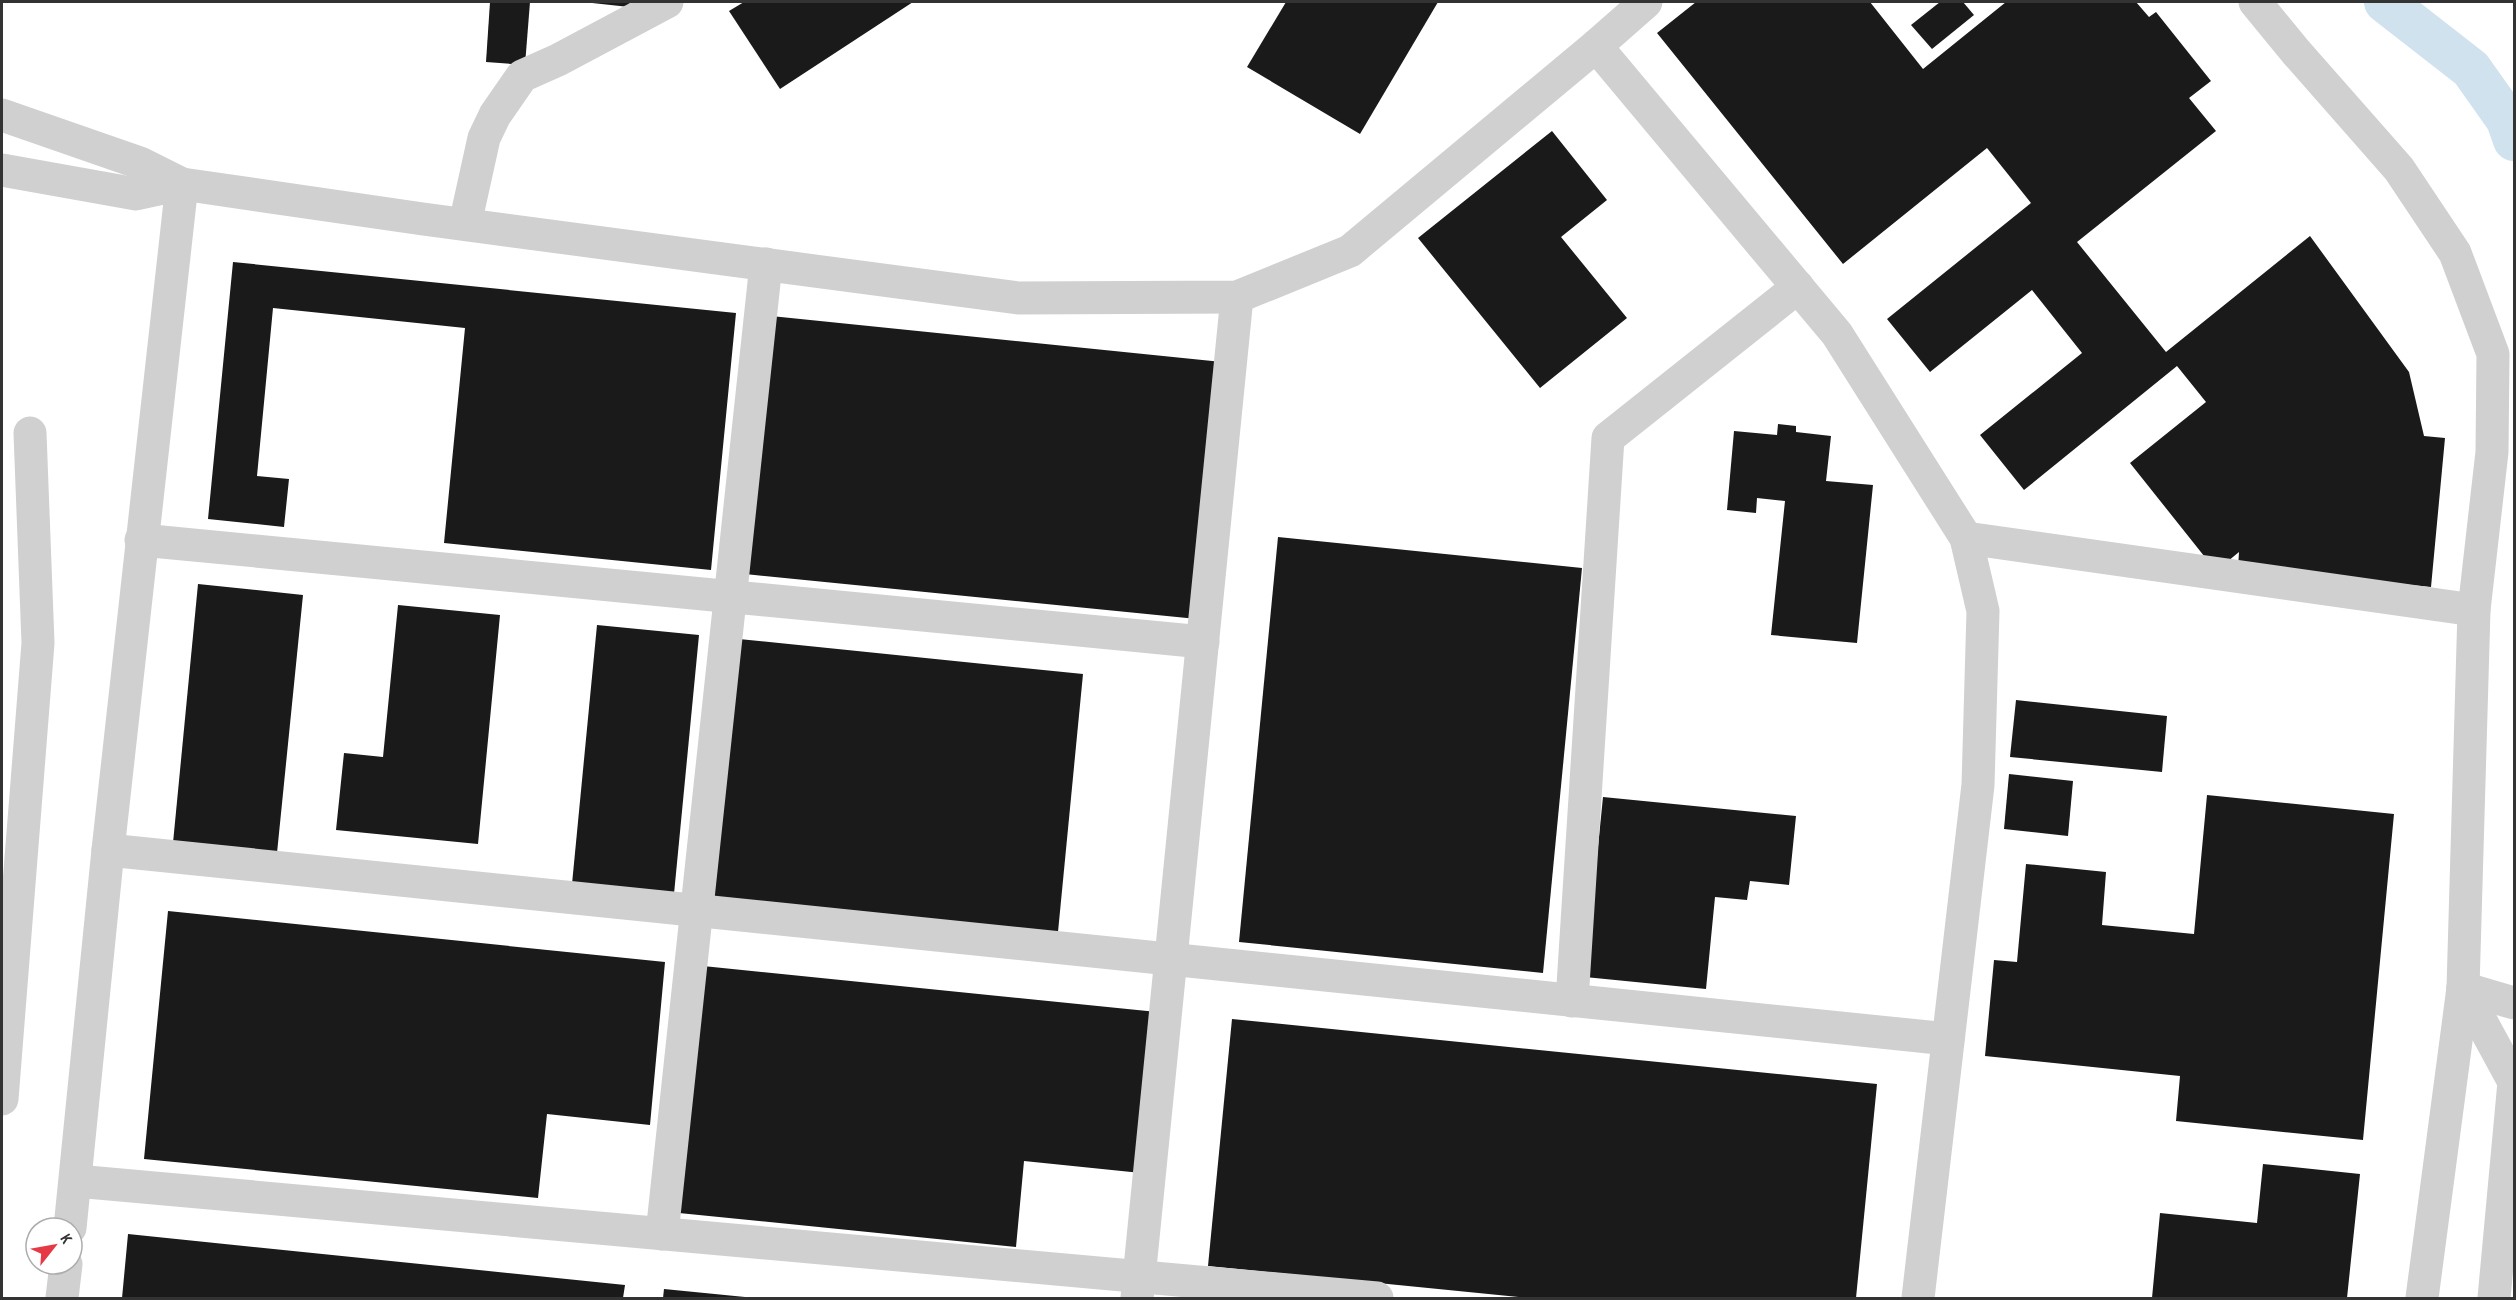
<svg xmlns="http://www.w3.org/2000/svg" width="2516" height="1300" font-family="'Sofia Sans Condensed',sans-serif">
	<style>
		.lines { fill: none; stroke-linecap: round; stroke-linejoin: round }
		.canal { stroke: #cfe2ee; stroke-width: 42 }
		.building { fill: #1a1a1a }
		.minor { stroke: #d0d0d0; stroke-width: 33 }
	</style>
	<rect width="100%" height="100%" fill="#fff"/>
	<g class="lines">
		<!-- canal -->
		<polyline class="canal" points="2385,2 2471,69 2507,120 2514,140"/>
	</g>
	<!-- building -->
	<g class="building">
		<polygon points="490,2 530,2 525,65 486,62"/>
		<polygon points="583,2 630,2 629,7"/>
		<polygon points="744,2 913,2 780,89 729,11"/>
		<polygon points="1286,2 1438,2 1360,134 1247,67"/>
		<polygon points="1696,2 1870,2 1923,69 2006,2 2136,2 2149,17 2156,12 2211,81 2189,98 2216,131 2077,242 2166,352 2310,236 2409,372 2424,436 2445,438 2431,587 2238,568 2239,552 2216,571 2130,463 2206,402 2177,366 2024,490 1980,435 2082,353 2032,290 1930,372 1887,319 2031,203 1987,148 1843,264 1657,33"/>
		<polygon points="1940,2 1963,2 1974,15 1932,49 1911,25"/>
		<polygon points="1552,131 1607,200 1561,237 1627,318 1540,388 1418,238"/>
		<polygon points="233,262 736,313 711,570 444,543 465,328 273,308 257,476 289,479 284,527 208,519"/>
		<polygon points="771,316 1222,362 1197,619 745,574"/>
		<polygon points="1778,424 1796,426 1796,432 1831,436 1826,481 1873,485 1857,643 1771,635 1785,501 1757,498 1756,513 1727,510 1734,431 1777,435"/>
		<polygon points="1278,537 1582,568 1543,973 1239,942"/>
		<polygon points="198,584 303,595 277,853 173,843"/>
		<polygon points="398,605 500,615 478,844 336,830 344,753 383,757"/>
		<polygon points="597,625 699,635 674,894 572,884"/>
		<polygon points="739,639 1083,674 1058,932 714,897"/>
		<polygon points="2016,700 2167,716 2162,772 2010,757"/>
		<polygon points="2009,774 2073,781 2068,836 2004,829"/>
		<polygon points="2207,795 2394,814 2363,1140 2176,1121 2180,1076 1985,1056 1994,960 2017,962 2026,864 2106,872 2102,925 2194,934"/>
		<polygon points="1603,797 1796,816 1789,885 1750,881 1747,900 1715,897 1706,989 1585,977"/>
		<polygon points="168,911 665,962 650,1125 547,1114 538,1198 144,1159"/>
		<polygon points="703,966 1157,1012 1141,1173 1024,1161 1016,1247 679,1213"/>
		<polygon points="1232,1019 1877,1084 1856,1298 1528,1298 1208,1266"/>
		<polygon points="2263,1164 2360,1174 2347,1298 2152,1298 2160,1213 2257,1223"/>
		<polygon points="128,1234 625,1285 623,1298 122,1298"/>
		<polygon points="664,1289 745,1297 745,1298 663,1298"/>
	</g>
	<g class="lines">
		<!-- minor -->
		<g class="minor">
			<polyline points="2255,2 2296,52 2399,169 2455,253 2493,354 2492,452 2474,610 2463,988 2422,1298"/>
			<polyline points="1596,46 1837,334 1966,538 1983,611 1978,785 1918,1298"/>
			<polyline points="2,115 140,163 182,184 423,219 1018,298 1237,297 1350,251 1596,46 1646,2"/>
			<polyline points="2,170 136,194 182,184"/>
			<polyline points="465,224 484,138 495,115 522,76 558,60 667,2"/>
			<polyline points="1966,538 2474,610"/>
			<polyline points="141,540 1203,642"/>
			<polyline points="108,850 1948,1039"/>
			<polyline points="2463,988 2514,1082 2494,1298"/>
			<polyline points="2463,988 2514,1003"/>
			<polyline points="1572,1001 1608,438 1798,287"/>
			<polyline points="2,1099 38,643 30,433"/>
			<polyline points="76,1181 1377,1298"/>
			<polyline points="70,1228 108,850 182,184"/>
			<polyline points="662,1234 766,264"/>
			<polyline points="62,1298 66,1264"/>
			<polyline points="1137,1298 1237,297"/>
		</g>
	</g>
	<!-- border -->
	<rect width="2516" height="1300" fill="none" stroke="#333333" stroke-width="6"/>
	<!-- north arrow -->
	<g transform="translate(54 1246) rotate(59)"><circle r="28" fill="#ffffff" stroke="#adadad" stroke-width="1.5"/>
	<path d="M0-4.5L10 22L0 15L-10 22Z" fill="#e63946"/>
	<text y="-9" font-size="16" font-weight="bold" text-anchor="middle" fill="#333333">K</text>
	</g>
</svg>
